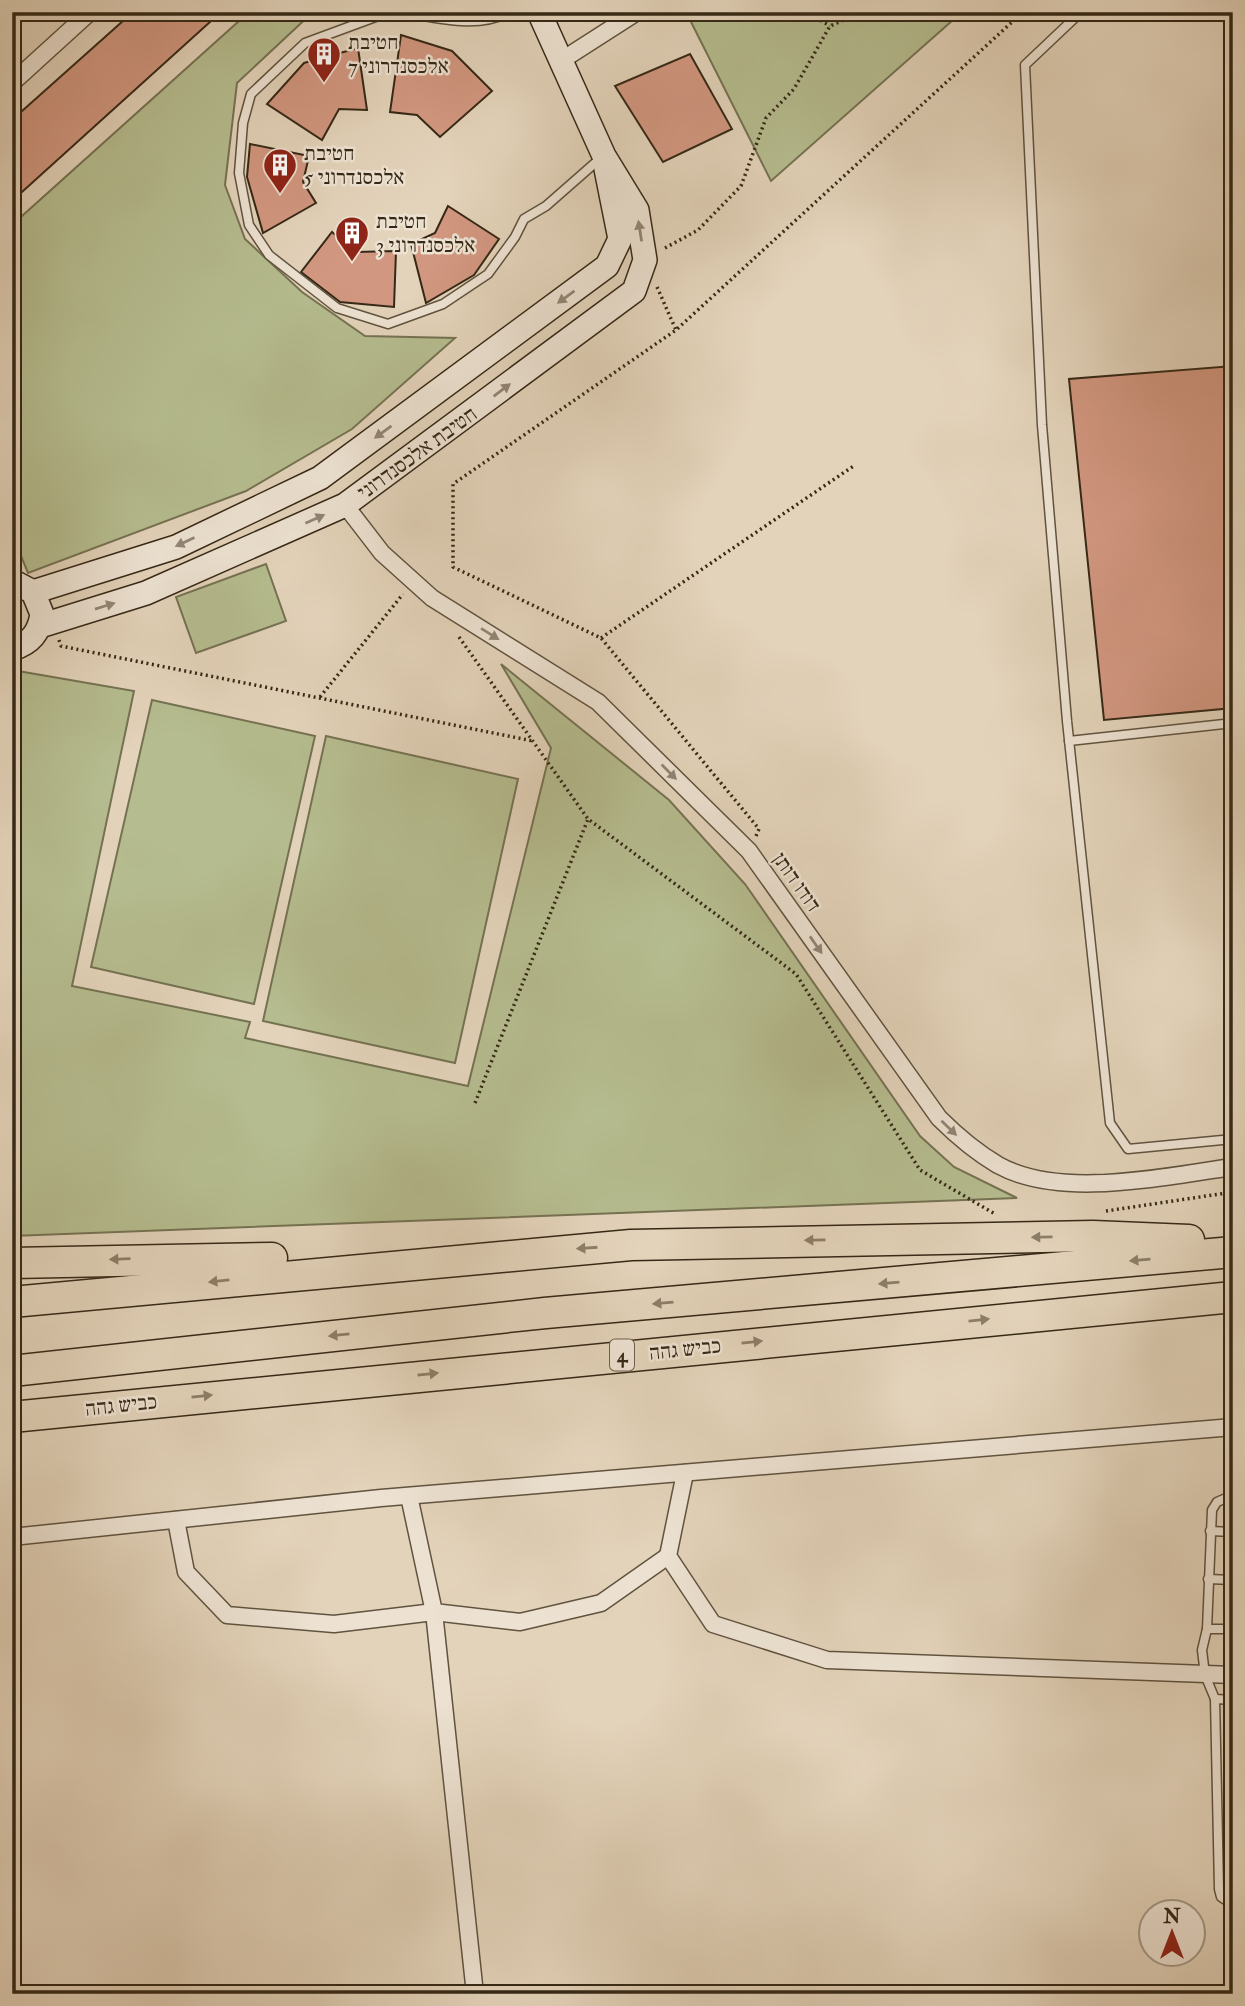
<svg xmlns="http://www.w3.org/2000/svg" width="1245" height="2006" font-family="'IM FELL Double Pica','Frank Ruhl Libre',serif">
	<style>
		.green { fill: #b5bc8f; stroke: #757252; stroke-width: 2 }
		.building { fill: #d29780; stroke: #352816; stroke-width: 2 }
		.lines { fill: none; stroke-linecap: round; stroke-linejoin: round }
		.lane-casing { stroke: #60533f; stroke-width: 11 }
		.street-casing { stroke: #60533f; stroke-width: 19 }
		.secondary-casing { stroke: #352816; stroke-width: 26 }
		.highway-casing { stroke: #352816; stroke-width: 33 }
		.path { stroke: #352816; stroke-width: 3.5; stroke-dasharray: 2 3.5; stroke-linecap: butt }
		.lane { stroke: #ede2d2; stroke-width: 8 }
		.street { stroke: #ede2d2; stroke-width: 16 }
		.secondary { stroke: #ede2d2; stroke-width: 23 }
		.highway { stroke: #e3d3ba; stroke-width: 30 }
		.oneway { fill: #918574 }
		.oneway2 { fill: #8c7e68 }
		.labels { text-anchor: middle; stroke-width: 5; stroke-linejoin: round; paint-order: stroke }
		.shield { fill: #ede2d2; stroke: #6c604e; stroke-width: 2 }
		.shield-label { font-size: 19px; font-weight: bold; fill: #352816 }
		.poi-label { font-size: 21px; fill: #352816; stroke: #ede2d2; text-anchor: start }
		.street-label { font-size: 21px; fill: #352816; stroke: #ede2d2 }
	</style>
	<rect width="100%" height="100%" fill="#e3d3ba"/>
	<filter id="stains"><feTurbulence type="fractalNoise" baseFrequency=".00286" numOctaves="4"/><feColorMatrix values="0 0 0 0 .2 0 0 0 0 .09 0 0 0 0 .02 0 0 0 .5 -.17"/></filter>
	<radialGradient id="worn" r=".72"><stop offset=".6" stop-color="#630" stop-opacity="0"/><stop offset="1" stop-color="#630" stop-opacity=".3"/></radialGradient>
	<!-- green -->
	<g class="green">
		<polygon points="249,12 313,12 237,83 225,185 245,239 302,292 365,336 455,338 352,429 246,491 28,573 12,534 12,225"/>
		<polygon points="686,12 962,12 771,181"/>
		<polygon points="266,564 286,621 196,653 176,597"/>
		<polygon points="501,664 669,800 745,884 920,1136 954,1167 1017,1198 12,1236 12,670 134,691 72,986 250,1022 245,1038 468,1086 551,748"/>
		<polygon points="152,700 315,736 254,1004 91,967"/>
		<polygon points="326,736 518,779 455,1063 263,1021"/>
	</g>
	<!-- building -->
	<g class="building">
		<polygon points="133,12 221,12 12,201 12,120"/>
		<polygon points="401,35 452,51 492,91 440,137 417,115 390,112"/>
		<polygon points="358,48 367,110 339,109 322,140 267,104 304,63"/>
		<polygon points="690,54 732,129 663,162 615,86"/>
		<polygon points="250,144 309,156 303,182 316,203 263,233 247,177"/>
		<polygon points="448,206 499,239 474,275 426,303 411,244 435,233"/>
		<polygon points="332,232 355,252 396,251 394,307 340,302 301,272"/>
		<polygon points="1233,366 1233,708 1104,720 1069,379"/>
	</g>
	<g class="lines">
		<!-- lane casing -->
		<g class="lane-casing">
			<g id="lane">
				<polyline points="389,12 305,43 251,94 243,123 239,173 249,225 269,255 337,308 388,324 443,304 488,274 515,237 524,219 546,206 603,156"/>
				<path d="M399,12C434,17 477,30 509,12"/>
				<polyline points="1081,12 1025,65 1042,425 1067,721 1110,1123 1128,1149 1233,1139"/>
				<polyline points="1069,741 1233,723"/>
				<polyline points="1233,1495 1217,1502 1212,1510 1207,1629 1202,1650 1205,1675 1215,1699 1219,1889 1221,1897 1233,1905"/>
				<polyline points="1210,1531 1233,1532"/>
				<polyline points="1208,1579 1233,1580"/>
				<polyline points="1207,1629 1233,1629"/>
				<polyline points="1215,1699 1233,1700"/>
			</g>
		</g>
		<!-- street casing -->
		<g class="street-casing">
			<g id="street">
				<polyline points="559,62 637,12"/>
				<polyline points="12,83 90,12"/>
				<path d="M345,505L382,553L432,598L598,702L749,851L939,1118C957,1136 976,1152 998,1165C1061,1200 1164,1176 1233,1167"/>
				<polyline points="685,1473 668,1556 713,1624 827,1660 1233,1675"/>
				<polyline points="409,1496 434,1612 520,1622 601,1603 668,1556"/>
				<polyline points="176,1520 186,1572 227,1615 334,1624 434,1612 475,1994"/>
				<polyline points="12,1537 381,1498 1233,1427"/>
			</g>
		</g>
		<!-- secondary casing -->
		<g class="secondary-casing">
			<g id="secondary">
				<path d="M12,581L33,592L42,614C39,633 31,643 12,649"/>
				<polyline points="33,592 176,547 320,478 607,266 620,239 606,169"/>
				<polyline points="40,626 146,593 345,505 634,291 645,260 637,210 604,156 539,12"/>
			</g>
		</g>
		<!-- highway casing -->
		<g class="highway-casing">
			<g id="highway">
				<polyline points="12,1263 272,1258"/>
				<polyline points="12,1302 631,1245 1093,1236 1189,1240"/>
				<polyline points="12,1371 545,1313 1233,1252"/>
				<polyline points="12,1417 1233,1297"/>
			</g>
		</g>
		<!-- path -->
		<g class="path">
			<polyline points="806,12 830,26"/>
			<polyline points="665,248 698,230 741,186 766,118 794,89 830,26 862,12"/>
			<polyline points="657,287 676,330"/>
			<polyline points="459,637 588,819 796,974 920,1170 995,1214"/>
			<polyline points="601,638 855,465"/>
			<polyline points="59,640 61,646 533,741"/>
			<polyline points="320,697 403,594"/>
			<polyline points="756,836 759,829 601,638 453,567 453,484 676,330 1023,12"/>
			<polyline points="475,1103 588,819"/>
			<polyline points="1106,1211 1233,1192"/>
		</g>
		<!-- lane -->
		<use href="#lane" class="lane"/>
		<!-- street -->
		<use href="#street" class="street"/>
		<!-- secondary -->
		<use href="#secondary" class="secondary"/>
		<!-- highway -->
		<use href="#highway" class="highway"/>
	</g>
	<!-- one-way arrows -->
	<defs><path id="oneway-solid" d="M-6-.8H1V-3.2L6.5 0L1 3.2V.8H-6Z" transform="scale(1.75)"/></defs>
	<g class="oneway">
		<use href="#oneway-solid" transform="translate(640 231) rotate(-99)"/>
		<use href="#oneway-solid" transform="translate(566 297) rotate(144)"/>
		<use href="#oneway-solid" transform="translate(502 390) rotate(-37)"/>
		<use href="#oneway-solid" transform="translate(383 432) rotate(144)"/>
		<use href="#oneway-solid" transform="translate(315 519) rotate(-24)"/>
		<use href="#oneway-solid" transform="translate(185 542) rotate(155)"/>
		<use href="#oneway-solid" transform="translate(105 606) rotate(-17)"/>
		<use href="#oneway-solid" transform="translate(490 634) rotate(32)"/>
		<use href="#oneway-solid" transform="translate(669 772) rotate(45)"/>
		<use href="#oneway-solid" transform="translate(816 945) rotate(55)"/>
		<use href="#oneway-solid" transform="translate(949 1128) rotate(44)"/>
	</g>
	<g class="oneway2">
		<use href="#oneway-solid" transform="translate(1042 1237) rotate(179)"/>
		<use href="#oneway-solid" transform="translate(815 1240) rotate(179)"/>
		<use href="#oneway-solid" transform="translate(587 1248) rotate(176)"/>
		<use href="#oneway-solid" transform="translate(120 1259) rotate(178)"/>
		<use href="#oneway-solid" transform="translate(1140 1260) rotate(175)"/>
		<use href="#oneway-solid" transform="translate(219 1281) rotate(174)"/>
		<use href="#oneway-solid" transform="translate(889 1283) rotate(175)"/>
		<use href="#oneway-solid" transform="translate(663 1303) rotate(175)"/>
		<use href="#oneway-solid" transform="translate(979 1320) rotate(-6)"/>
		<use href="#oneway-solid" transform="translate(339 1335) rotate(174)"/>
		<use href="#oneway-solid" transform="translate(752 1342) rotate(-6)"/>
		<use href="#oneway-solid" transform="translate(428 1374) rotate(-6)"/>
		<use href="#oneway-solid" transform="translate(202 1396) rotate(-6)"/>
	</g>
	<!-- icons -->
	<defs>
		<g id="building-pin" transform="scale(1.75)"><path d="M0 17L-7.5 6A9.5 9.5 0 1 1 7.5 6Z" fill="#8f2418" stroke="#ede2d2"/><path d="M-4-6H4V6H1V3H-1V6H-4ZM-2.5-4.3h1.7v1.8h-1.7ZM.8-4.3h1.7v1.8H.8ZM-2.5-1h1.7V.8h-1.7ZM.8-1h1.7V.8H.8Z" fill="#fff"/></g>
	</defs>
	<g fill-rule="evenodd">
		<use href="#building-pin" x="324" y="54"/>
		<use href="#building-pin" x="280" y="165"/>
		<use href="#building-pin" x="352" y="233"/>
	</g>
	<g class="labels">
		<!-- shield labels -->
		<rect class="shield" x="610" y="1339.5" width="24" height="31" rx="5"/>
		<g class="shield-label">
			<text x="622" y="1362">4</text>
		</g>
		<!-- poi labels -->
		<g class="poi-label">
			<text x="348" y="49">חטיבת<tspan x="348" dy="24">אלכסנדרוני 7</tspan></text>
			<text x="304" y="160">חטיבת<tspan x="304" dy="24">אלכסנדרוני 5</tspan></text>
			<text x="376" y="228">חטיבת<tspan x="376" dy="24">אלכסנדרוני 3</tspan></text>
		</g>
		<!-- street labels -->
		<g class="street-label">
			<text transform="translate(417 453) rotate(-36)" y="7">חטיבת אלכסנדרוני</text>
			<text transform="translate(797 882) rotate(55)" y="7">דודו דותן</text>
			<text transform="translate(685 1349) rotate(-6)" y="7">כביש גהה</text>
			<text transform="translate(121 1405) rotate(-6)" y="7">כביש גהה</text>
		</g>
	</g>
	<!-- margin -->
	<rect width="1245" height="2006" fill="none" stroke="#e3d3ba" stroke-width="42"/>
	<rect x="14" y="14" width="1217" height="1978" fill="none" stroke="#352816" stroke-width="3.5"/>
	<rect x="21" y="21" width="1203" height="1964" fill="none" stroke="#352816" stroke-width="2"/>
	<!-- north arrow -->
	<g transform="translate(1172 1933)"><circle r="33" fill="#ede2d2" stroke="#a39887" stroke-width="2"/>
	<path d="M0-5L12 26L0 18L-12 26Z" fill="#8f2418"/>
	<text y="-10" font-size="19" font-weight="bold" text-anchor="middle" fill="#352816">N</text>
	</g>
	<rect width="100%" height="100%" filter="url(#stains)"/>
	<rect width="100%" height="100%" fill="url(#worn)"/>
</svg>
